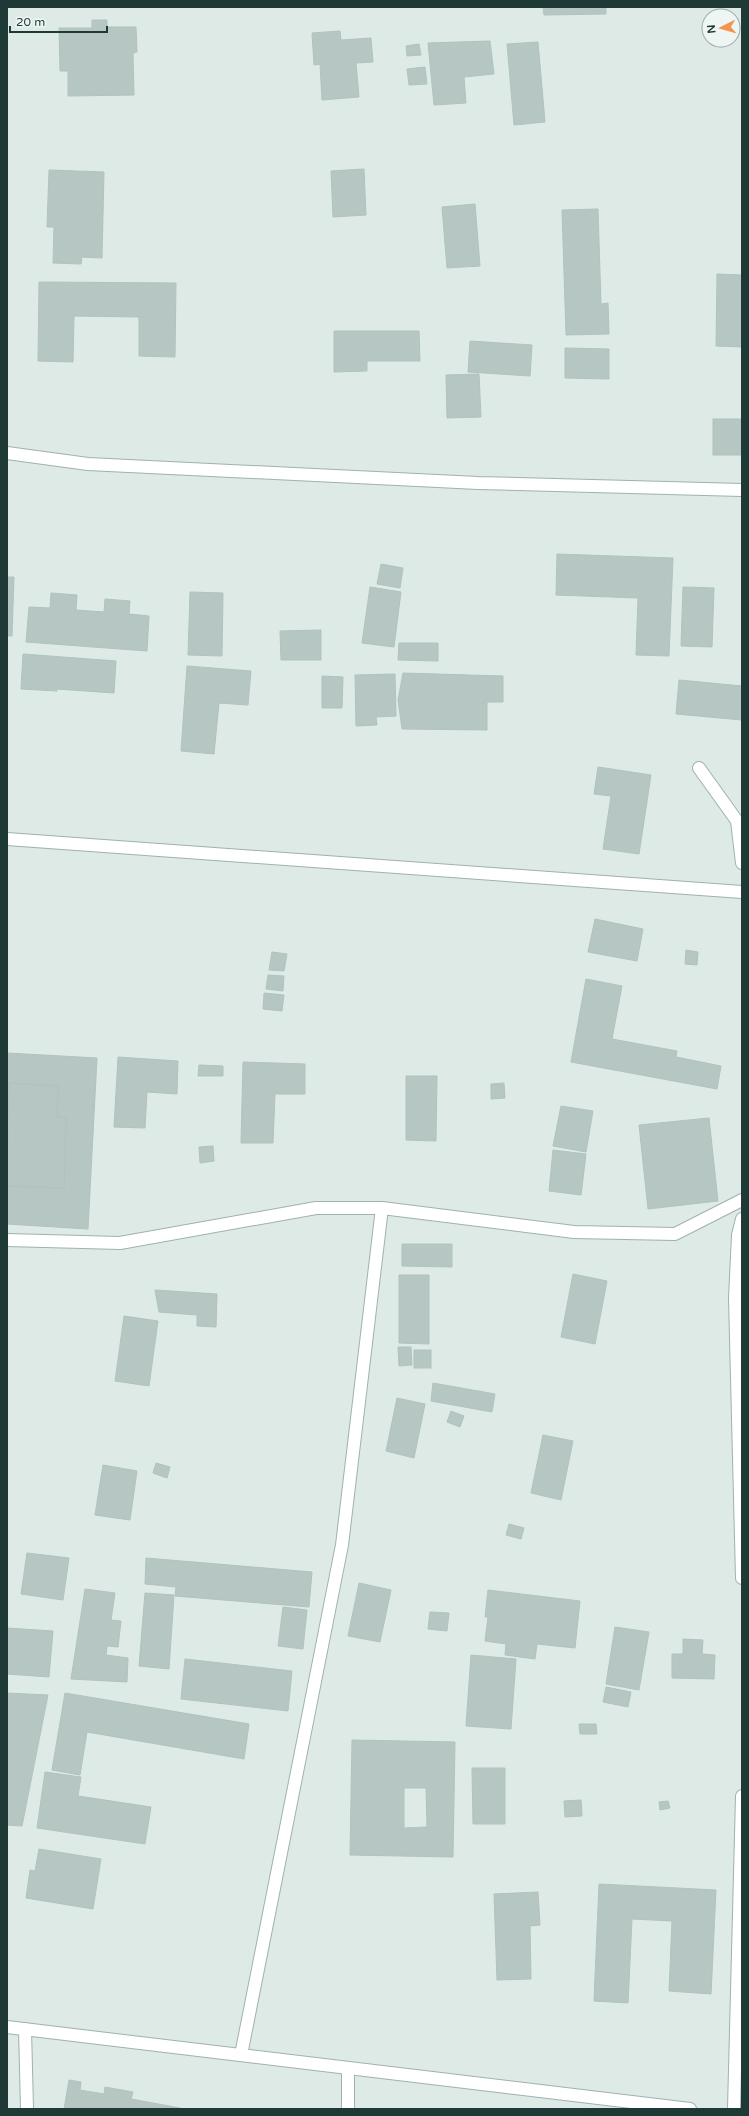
<svg xmlns="http://www.w3.org/2000/svg" width="749" height="2116" font-family="'Varela Round',sans-serif">
	<style>
		.building { fill: #b6c7c3; stroke: #b0c3be; fill-rule: evenodd }
		.lines { fill: none; stroke-linecap: round; stroke-linejoin: round }
		.minor-casing { stroke: #a0b1ae; stroke-width: 14 }
		.minor { stroke: #fff; stroke-width: 12 }
	</style>
	<rect width="100%" height="100%" fill="#ddeae6"/>
	<!-- building -->
	<g class="building">
		<polygon points="543,7 606,7 606,14 544,15"/>
		<polygon points="92,20 107,20 107,27 136,27 137,52 133,53 134,95 68,96 68,71 60,71 59,28 92,28"/>
		<polygon points="340,31 341,40 371,38 373,62 356,63 359,97 322,100 320,64 314,65 312,33"/>
		<polygon points="490,41 494,74 464,77 466,103 434,105 428,43"/>
		<polygon points="538,42 545,122 514,125 507,44"/>
		<polygon points="419,44 421,55 407,56 406,46"/>
		<polygon points="425,67 427,84 409,85 407,69"/>
		<polygon points="364,169 366,215 333,217 331,171"/>
		<polygon points="49,170 104,172 102,258 82,257 81,264 53,263 54,227 47,227"/>
		<polygon points="475,204 480,266 447,268 442,207"/>
		<polygon points="598,209 601,304 608,303 609,334 566,335 562,210"/>
		<polygon points="717,274 742,275 742,347 716,346"/>
		<polygon points="39,282 176,283 175,357 139,356 139,317 74,316 73,362 38,361"/>
		<polygon points="334,331 419,331 420,361 367,361 367,371 334,372"/>
		<polygon points="470,341 532,345 530,376 468,372"/>
		<polygon points="565,348 609,349 609,379 565,378"/>
		<polygon points="479,374 481,417 447,418 446,375"/>
		<rect x="713" y="419" width="28" height="36"/>
		<polygon points="557,554 673,558 669,656 636,655 638,598 556,595"/>
		<polygon points="381,564 403,568 400,588 377,584"/>
		<polygon points="7,577 14,577 12,636 7,636"/>
		<polygon points="370,587 401,592 394,647 362,643"/>
		<polygon points="683,587 714,588 712,647 681,646"/>
		<polygon points="190,592 223,593 222,656 188,655"/>
		<polygon points="51,593 77,595 76,610 104,612 105,599 130,601 129,614 149,616 147,651 26,642 29,607 50,608"/>
		<polygon points="321,630 321,660 281,660 280,631"/>
		<polygon points="399,643 438,643 438,661 398,660"/>
		<polygon points="23,654 116,661 114,693 57,689 57,691 21,689"/>
		<polygon points="187,666 251,671 248,705 219,703 214,754 181,751"/>
		<polygon points="403,673 503,676 503,702 487,702 487,730 402,729 398,700"/>
		<polygon points="395,674 396,716 376,717 377,725 356,726 355,675"/>
		<polygon points="322,676 343,677 342,708 322,708"/>
		<polygon points="679,680 742,686 742,720 676,714"/>
		<polygon points="598,767 651,775 639,854 603,849 611,796 594,794"/>
		<polygon points="595,919 643,929 637,961 588,952"/>
		<polygon points="686,950 698,952 697,965 685,964"/>
		<polygon points="272,952 287,954 284,971 269,970"/>
		<polygon points="268,975 284,976 283,991 266,989"/>
		<polygon points="586,979 622,986 612,1039 677,1051 676,1057 721,1066 717,1089 571,1062"/>
		<polygon points="264,993 284,995 282,1011 263,1009"/>
		<polygon points="7,1053 97,1058 88,1229 7,1224 7,1186 64,1188 66,1118 57,1117 58,1086 9,1083 7,1132"/>
		<polygon points="118,1057 178,1061 177,1094 147,1092 145,1128 114,1127"/>
		<polygon points="243,1062 305,1064 305,1094 275,1094 273,1143 241,1143"/>
		<polygon points="199,1065 223,1066 223,1076 198,1076"/>
		<polygon points="406,1076 437,1076 436,1141 406,1140"/>
		<polygon points="9,1083 58,1086 57,1117 66,1118 64,1188 7,1186"/>
		<polygon points="504,1083 505,1098 491,1099 491,1084"/>
		<polygon points="561,1106 593,1111 586,1152 553,1146"/>
		<polygon points="709,1118 718,1201 648,1209 639,1125"/>
		<polygon points="213,1146 214,1161 200,1163 199,1147"/>
		<polygon points="553,1150 586,1154 581,1195 549,1191"/>
		<polygon points="402,1244 452,1244 452,1267 402,1266"/>
		<polygon points="573,1274 607,1281 595,1344 561,1337"/>
		<polygon points="399,1275 429,1275 429,1344 399,1343"/>
		<polygon points="155,1290 217,1294 216,1327 197,1326 197,1315 159,1312"/>
		<polygon points="124,1316 158,1321 149,1386 115,1381"/>
		<polygon points="398,1347 411,1347 412,1365 399,1366"/>
		<rect x="414" y="1350" width="17" height="18"/>
		<polygon points="433,1383 495,1394 492,1412 431,1401"/>
		<polygon points="397,1398 425,1404 414,1458 386,1451"/>
		<polygon points="451,1411 464,1416 460,1427 447,1422"/>
		<polygon points="543,1435 573,1441 561,1500 531,1493"/>
		<polygon points="156,1463 170,1467 167,1478 153,1473"/>
		<polygon points="103,1465 137,1471 130,1520 95,1515"/>
		<polygon points="509,1524 524,1528 521,1539 506,1535"/>
		<polygon points="27,1553 69,1558 63,1600 21,1594"/>
		<polygon points="146,1558 312,1572 309,1607 175,1596 176,1587 145,1584"/>
		<polygon points="359,1583 391,1590 380,1642 348,1636"/>
		<polygon points="85,1589 115,1593 111,1620 121,1621 118,1647 107,1646 106,1655 128,1658 127,1682 71,1679"/>
		<polygon points="488,1590 580,1601 575,1648 537,1644 535,1659 505,1655 506,1644 485,1641 488,1617 485,1617"/>
		<polygon points="145,1593 174,1595 169,1669 139,1666"/>
		<polygon points="283,1607 307,1610 303,1649 278,1646"/>
		<polygon points="430,1612 449,1613 447,1631 428,1629"/>
		<polygon points="615,1627 649,1632 639,1690 606,1684"/>
		<polygon points="7,1628 53,1631 49,1677 7,1674"/>
		<polygon points="683,1639 703,1640 702,1654 715,1655 714,1679 672,1678 672,1654 683,1654"/>
		<polygon points="471,1655 516,1659 511,1729 466,1726"/>
		<polygon points="185,1659 292,1671 288,1711 181,1699"/>
		<polygon points="606,1687 631,1692 628,1707 603,1702"/>
		<polygon points="7,1693 48,1695 22,1826 7,1825"/>
		<polygon points="65,1693 249,1724 244,1759 87,1732 80,1775 52,1770"/>
		<polygon points="579,1724 596,1724 597,1734 580,1734"/>
		<path d="M352,1740L455,1742L453,1857L350,1855ZM404,1788H426L427,1827L404,1828Z"/>
		<polygon points="472,1768 505,1768 505,1824 473,1824"/>
		<polygon points="45,1772 81,1777 78,1796 151,1807 145,1844 37,1828"/>
		<polygon points="581,1800 582,1816 565,1817 564,1801"/>
		<polygon points="668,1801 670,1808 660,1810 659,1802"/>
		<polygon points="39,1849 101,1859 93,1909 26,1898 30,1870 35,1871"/>
		<polygon points="599,1884 716,1890 711,1994 669,1991 672,1921 632,1919 628,2003 594,2001"/>
		<polygon points="538,1892 540,1925 530,1926 531,1979 497,1980 494,1894"/>
		<polygon points="69,2080 81,2082 80,2090 104,2094 105,2087 133,2092 131,2099 180,2108 180,2109 64,2109"/>
	</g>
	<g class="lines">
		<!-- minor casing -->
		<g class="minor-casing">
			<g id="minor">
				<polyline points="7,453 88,464 478,483 742,490"/>
				<polyline points="699,768 737,821 742,863"/>
				<polyline points="7,839 742,892"/>
				<polyline points="742,1219 738,1235 735,1298 742,1578"/>
				<polyline points="7,1240 120,1243 316,1208 382,1208 574,1232 675,1234 742,1200"/>
				<polyline points="7,2027 690,2109"/>
				<polyline points="25,2029 27,2109"/>
				<polyline points="241,2055 342,1545 382,1208"/>
				<polyline points="348,2109 348,2068"/>
				<polyline points="734,2109 742,1796"/>
			</g>
		</g>
		<!-- minor -->
		<use href="#minor" class="minor"/>
	</g>
	<!-- border -->
	<rect width="749" height="2116" fill="none" stroke="#1f3936" stroke-width="16"/>
	<!-- north arrow -->
	<g transform="translate(721 28) rotate(264)"><circle r="19" fill="#eef6f3" stroke="#9baaa7"/>
	<path d="M0-3L7 15L0 10L-7 15Z" fill="#f59350"/>
	<text y="-6" font-size="11" font-weight="bold" text-anchor="middle" fill="#1f3936">N</text>
	</g>
	<!-- scale -->
	<path d="M10 26v6h97v-6" fill="none" stroke="#1f3936" stroke-width="2"/>
	<text x="16" y="26" font-size="12" fill="#1f3936" stroke="#eef6f3" stroke-width="3" paint-order="stroke">20 m</text>
</svg>
